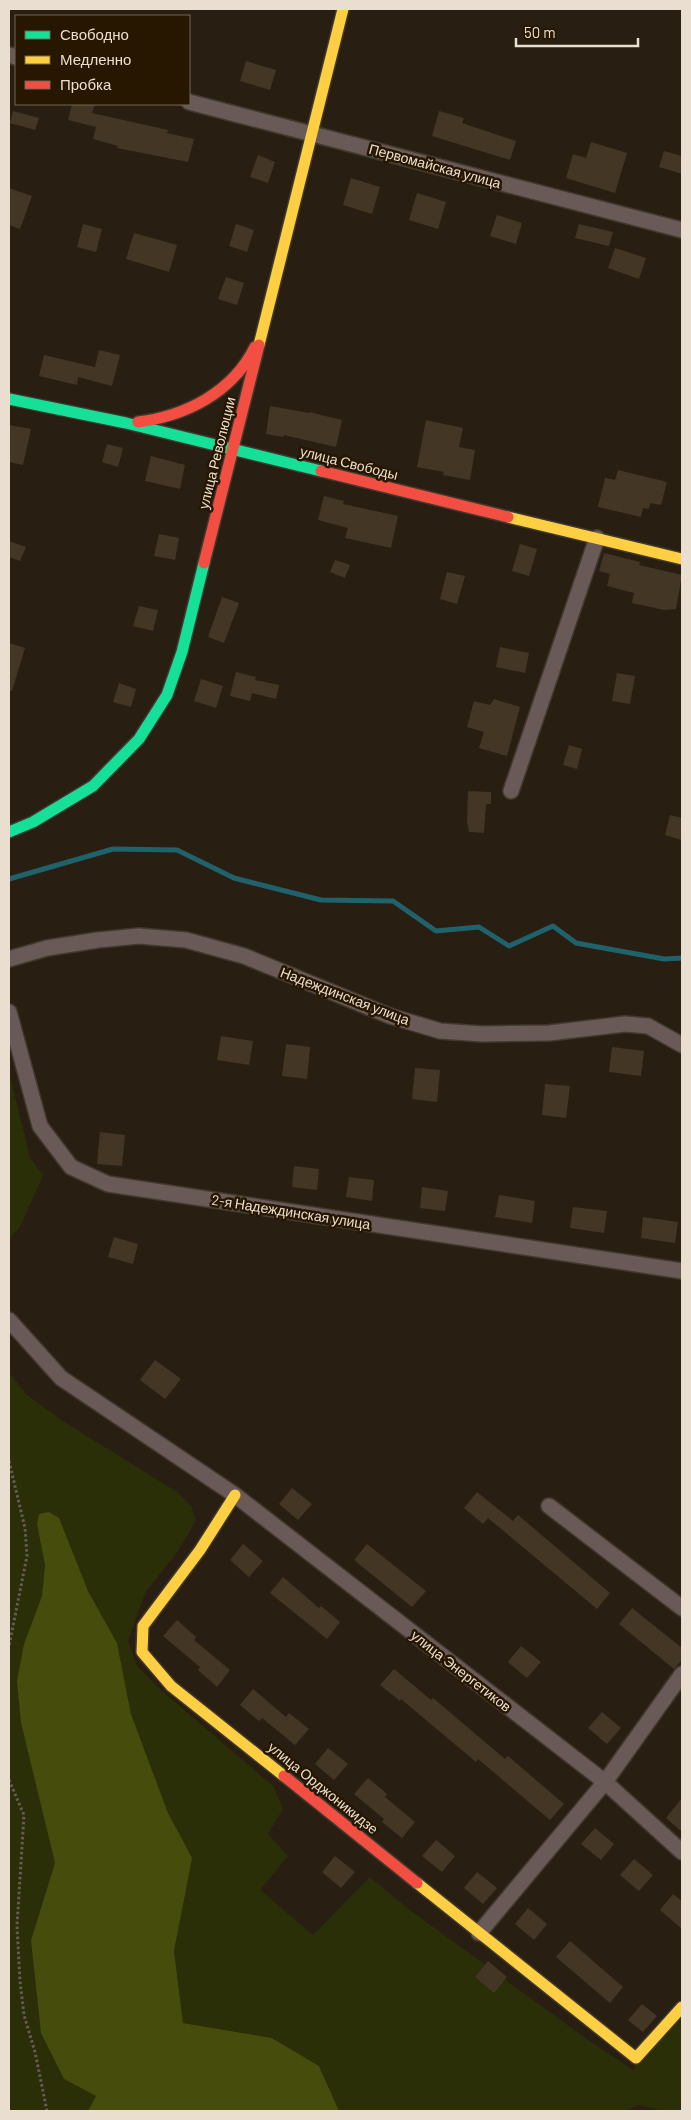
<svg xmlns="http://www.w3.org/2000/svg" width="691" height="2120" font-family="Barlow,sans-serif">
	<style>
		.green { fill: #2b2f08 }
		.forest { fill: #464c0c }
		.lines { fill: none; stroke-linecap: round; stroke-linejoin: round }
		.stream { stroke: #20626c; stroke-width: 5 }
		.building { fill: #433625 }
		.street-casing { stroke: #41392e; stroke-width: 18 }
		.fast-casing { stroke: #41392e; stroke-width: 14 }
		.slow-casing { stroke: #41392e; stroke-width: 14 }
		.jam-casing { stroke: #41392e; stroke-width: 14 }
		.path { stroke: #685b57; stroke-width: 3; stroke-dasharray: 2.5 2.5; stroke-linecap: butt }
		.street { stroke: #695957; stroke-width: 15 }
		.fast { stroke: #16e098; stroke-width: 11 }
		.slow { stroke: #ffcf43; stroke-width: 11 }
		.jam { stroke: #f24e42; stroke-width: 11 }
		.labels { text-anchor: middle; stroke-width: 5; stroke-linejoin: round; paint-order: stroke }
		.street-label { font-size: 14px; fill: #eaded0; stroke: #271701 }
	</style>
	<rect width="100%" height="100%" fill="#281f12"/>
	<!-- green -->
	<g class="green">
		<polygon points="9,1072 30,1158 43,1175 20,1227 9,1238"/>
		<polygon points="9,1373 26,1394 61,1420 177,1492 191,1506 196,1520 178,1551 145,1593 128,1641 137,1666 162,1691 273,1786 283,1809 268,1834 288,1856 260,1890 313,1935 370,1877 407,1908 588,2040 635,2071 634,2053 682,2000 682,2111 664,2111 638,2105 625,2111 339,2111 319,2066 272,2038 183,2023 174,1951 191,1858 168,1813 131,1714 117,1643 88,1591 39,1514 37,1524 45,1565 42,1596 24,1644 21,1723 55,1863 31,1940 64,2079 96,2096 88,2111 9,2111"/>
	</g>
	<!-- forest -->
	<polygon class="forest" points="49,1512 59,1518 88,1591 117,1643 131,1714 168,1813 192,1858 174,1951 183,2023 272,2038 319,2066 339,2111 88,2111 96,2096 64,2079 41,2033 31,1940 55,1863 21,1723 17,1681 24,1644 42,1596 45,1565 37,1524 39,1514"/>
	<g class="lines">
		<!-- stream -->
		<polyline class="stream" points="9,879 113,849 177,850 234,878 321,900 393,901 436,931 479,927 509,946 553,926 576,943 664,959 682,958"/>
	</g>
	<!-- building -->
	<g class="building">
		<polygon points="246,61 276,70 270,90 240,81"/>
		<polygon points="72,104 95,104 92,113 168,130 167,133 194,139 188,162 117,148 118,146 93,139 96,127 68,120"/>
		<polygon points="13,111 39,118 35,130 10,123"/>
		<polygon points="439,111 464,118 462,123 516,141 510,160 432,136"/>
		<polygon points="591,142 627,153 615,193 566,178 573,154 586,158"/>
		<polygon points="664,151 682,156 682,174 659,167"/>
		<polygon points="258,155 275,162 268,183 250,177"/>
		<polygon points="351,178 380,187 372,214 343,205"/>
		<polygon points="9,188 32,196 20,229 9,225"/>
		<polygon points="417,193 446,202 438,229 409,220"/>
		<polygon points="497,215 522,223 516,244 490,236"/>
		<polygon points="83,224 102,229 96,252 77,247"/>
		<polygon points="236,224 254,230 247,252 229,246"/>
		<polygon points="579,224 613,232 609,246 575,238"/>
		<polygon points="134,233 177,245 169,272 126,259"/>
		<polygon points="615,248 646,258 639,279 608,268"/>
		<polygon points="226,277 244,283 237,305 218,299"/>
		<polygon points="99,350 120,355 112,386 78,377 77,385 39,376 44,355 95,367"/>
		<polygon points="270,406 309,413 309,412 342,420 336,447 284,435 283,437 266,434"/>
		<polygon points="426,420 463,428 459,447 475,450 470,480 443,475 444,472 417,467"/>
		<polygon points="9,425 31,429 23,465 9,462"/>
		<polygon points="107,444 123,448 118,467 102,462"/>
		<polygon points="151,456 185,465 180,489 145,481"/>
		<polygon points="618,470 667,482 661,505 650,503 649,509 643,508 641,517 598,507 605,478 615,480"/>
		<polygon points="324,496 344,501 343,504 398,516 391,548 345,538 348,528 318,520"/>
		<polygon points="159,534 179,538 175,560 154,556"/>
		<polygon points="9,541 26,547 20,561 9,557"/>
		<polygon points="520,544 537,549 529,576 512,571"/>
		<polygon points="604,553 640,562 639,565 682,575 676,609 664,610 632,603 634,593 607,586 610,574 599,571"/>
		<polygon points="335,560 350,565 345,578 330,572"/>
		<polygon points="447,572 465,576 457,604 440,599"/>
		<polygon points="222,597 239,603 224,643 208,637"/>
		<polygon points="139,606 158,610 153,631 133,626"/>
		<polygon points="9,643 25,648 12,691 9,691"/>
		<polygon points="500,647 529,653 525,673 496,667"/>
		<polygon points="236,672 256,677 255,680 279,685 276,699 252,693 250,701 230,696"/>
		<polygon points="617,673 635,676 630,704 612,701"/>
		<polygon points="201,679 223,686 216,708 194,701"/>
		<polygon points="119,683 136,689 131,707 113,702"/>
		<polygon points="494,699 520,707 507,756 479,748 484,732 467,727 474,701 490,705"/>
		<polygon points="569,745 582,749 577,769 563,765"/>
		<polygon points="468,791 491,792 491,804 486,804 484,833 469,832 467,821"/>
		<polygon points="670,815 682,818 682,840 665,835"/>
		<polygon points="221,1036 253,1041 249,1065 217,1060"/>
		<polygon points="286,1044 310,1047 307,1079 282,1076"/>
		<polygon points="612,1047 644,1051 641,1076 609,1072"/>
		<polygon points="415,1068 440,1070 437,1102 412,1099"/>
		<polygon points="545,1084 570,1086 566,1118 542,1115"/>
		<polygon points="100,1132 125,1135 122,1166 97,1164"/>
		<polygon points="294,1166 319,1169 317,1190 292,1187"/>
		<polygon points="349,1177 374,1180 372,1201 346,1197"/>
		<polygon points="422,1187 448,1191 445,1211 420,1208"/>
		<polygon points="499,1195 535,1201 532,1223 495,1217"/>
		<polygon points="573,1207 607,1211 604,1233 570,1228"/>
		<polygon points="643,1217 678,1222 675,1243 641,1238"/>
		<polygon points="114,1237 138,1244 133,1264 108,1257"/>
		<polygon points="155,1360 181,1379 165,1399 140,1380"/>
		<polygon points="292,1488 312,1504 298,1520 279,1504"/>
		<polygon points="477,1492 513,1521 518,1515 610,1593 597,1609 488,1518 483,1524 464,1508"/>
		<polygon points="243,1544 263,1561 249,1577 230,1560"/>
		<polygon points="367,1544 426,1591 412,1607 354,1560"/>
		<polygon points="283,1577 319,1608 321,1606 340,1622 327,1639 270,1593"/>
		<polygon points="632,1608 682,1648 682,1660 674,1669 619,1624"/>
		<polygon points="177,1620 196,1637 194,1640 230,1670 217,1687 198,1670 200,1667 163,1636"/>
		<polygon points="521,1646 541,1662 527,1678 508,1662"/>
		<polygon points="394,1669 431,1700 433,1698 505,1759 508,1756 564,1804 550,1820 478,1759 476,1762 401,1699 400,1701 380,1685"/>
		<polygon points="253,1689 286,1717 289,1713 309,1729 295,1745 262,1718 259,1721 240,1705"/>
		<polygon points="602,1712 621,1728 607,1744 588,1728"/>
		<polygon points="328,1748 348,1764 334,1780 315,1764"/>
		<polygon points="368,1778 387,1794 385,1797 415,1822 402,1838 382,1822 384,1819 354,1794"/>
		<polygon points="682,1798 682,1832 666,1818"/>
		<polygon points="595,1828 614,1844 601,1860 581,1844"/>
		<polygon points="436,1840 455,1856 442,1872 422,1856"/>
		<polygon points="335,1856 355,1872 341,1888 322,1872"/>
		<polygon points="634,1859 653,1875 639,1891 620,1875"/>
		<polygon points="477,1872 497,1888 483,1904 464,1888"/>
		<polygon points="673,1894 682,1901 682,1929 660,1910"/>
		<polygon points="528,1908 547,1924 534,1940 515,1924"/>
		<polygon points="570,1941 623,1987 610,2003 556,1957"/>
		<polygon points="488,1961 507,1977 494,1993 475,1977"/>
		<polygon points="642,2004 657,2016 643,2032 628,2020"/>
	</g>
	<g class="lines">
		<!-- street casing -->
		<g class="street-casing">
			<g id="street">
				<polyline points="9,55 16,57"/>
				<polyline points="189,102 682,230"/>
				<polyline points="511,791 597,538"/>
				<polyline points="9,959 47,948 98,940 139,936 186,940 244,956 390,1016 440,1031 482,1034 549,1033 625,1024 648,1026 682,1045"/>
				<polyline points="9,1012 40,1126 71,1167 108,1184 682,1271"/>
				<polyline points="9,1320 61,1378 235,1495 605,1782 682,1852"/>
				<polyline points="549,1506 682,1608"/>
				<polyline points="479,1933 605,1782 682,1674"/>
			</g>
		</g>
		<!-- fast casing -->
		<g class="fast-casing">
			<g id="fast">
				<polyline points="9,399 126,423 321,471"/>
				<polyline points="9,832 33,822 93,786 139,739 167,695 182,652 204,563"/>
			</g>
		</g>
		<!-- slow casing -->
		<g class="slow-casing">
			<g id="slow">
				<polyline points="259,345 343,9"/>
				<polyline points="508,517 682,559"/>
				<polyline points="235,1495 200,1550 143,1626 142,1652 171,1686 284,1776"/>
				<polyline points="417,1883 636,2058 682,2007"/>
			</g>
		</g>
		<!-- jam casing -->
		<g class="jam-casing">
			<g id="jam">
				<path d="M138,422C186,416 233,392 255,347"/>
				<polyline points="321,471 508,517"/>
				<polyline points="204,563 259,345"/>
				<polyline points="284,1776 417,1883"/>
			</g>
		</g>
		<!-- path -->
		<g class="path">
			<polyline points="9,1461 25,1528 27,1556 9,1646"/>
			<polyline points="9,1780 24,1815 17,1926 20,1981 24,2015 35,2052 47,2111"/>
		</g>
		<!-- street -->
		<use href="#street" class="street"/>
		<!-- fast -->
		<use href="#fast" class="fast"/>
		<!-- slow -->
		<use href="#slow" class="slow"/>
		<!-- jam -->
		<use href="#jam" class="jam"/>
	</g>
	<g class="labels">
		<!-- street labels -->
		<g class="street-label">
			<text transform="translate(435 166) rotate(15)" y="5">Первомайская улица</text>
			<text transform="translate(217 453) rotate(-76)" y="5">улица Революции</text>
			<text transform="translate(349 463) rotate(14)" y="5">улица Свободы</text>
			<text transform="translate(345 996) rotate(21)" y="5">Надеждинская улица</text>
			<text transform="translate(291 1212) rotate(9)" y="5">2-я Надеждинская улица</text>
			<text transform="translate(461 1671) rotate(38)" y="5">улица Энергетиков</text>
			<text transform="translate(323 1788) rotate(39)" y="5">улица Орджоникидзе</text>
		</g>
	</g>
	<!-- border -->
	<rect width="691" height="2120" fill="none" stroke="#eaded0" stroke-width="20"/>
	<!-- legend -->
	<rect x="15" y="15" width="175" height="90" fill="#271701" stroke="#756754"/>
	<rect x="25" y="31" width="25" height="8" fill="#16e098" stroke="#756754"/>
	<text x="60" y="40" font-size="15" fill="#eaded0">Свободно</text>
	<rect x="25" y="56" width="25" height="8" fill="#ffcf43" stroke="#756754"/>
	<text x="60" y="65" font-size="15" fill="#eaded0">Медленно</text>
	<rect x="25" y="81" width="25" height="8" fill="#f24e42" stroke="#756754"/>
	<text x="60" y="90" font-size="15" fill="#eaded0">Пробка</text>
	<!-- scale -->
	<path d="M516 38v8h122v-8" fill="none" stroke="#eaded0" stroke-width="2.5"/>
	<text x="524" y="38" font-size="15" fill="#eaded0" stroke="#271701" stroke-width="4" paint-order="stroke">50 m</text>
</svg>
